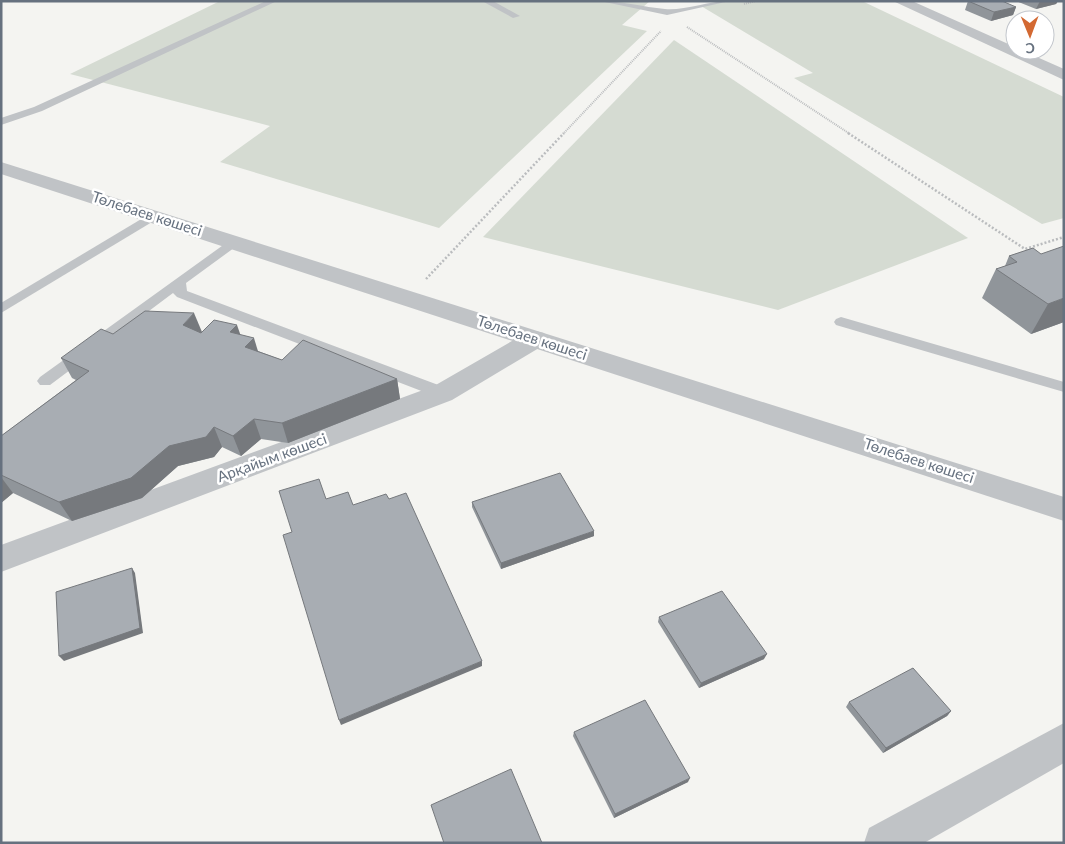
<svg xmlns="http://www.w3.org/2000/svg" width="1065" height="844" font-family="Lato,sans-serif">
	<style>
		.green { fill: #d5dbd2 }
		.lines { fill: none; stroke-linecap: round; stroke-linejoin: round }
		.path-far1 { stroke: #babcbe; stroke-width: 2; stroke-dasharray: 1 1; stroke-linecap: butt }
		.path { stroke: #babcbe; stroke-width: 2.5; stroke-dasharray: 2 2; stroke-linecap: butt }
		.service { fill: #c0c3c6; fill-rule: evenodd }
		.minor { fill: #c0c3c6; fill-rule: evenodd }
		.tertiary { fill: #c0c3c6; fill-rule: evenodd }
		.wall { fill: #90959a }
		.shaded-wall { fill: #76797d }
		.building { fill: #a8adb3; stroke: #76797d }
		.labels { text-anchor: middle; stroke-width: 5; stroke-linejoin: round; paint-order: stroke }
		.street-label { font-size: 15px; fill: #66717f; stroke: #fff }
	</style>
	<rect width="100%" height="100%" fill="#f4f4f1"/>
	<!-- green -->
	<g class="green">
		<polygon points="220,1 650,1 622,25 647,31 439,228 220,162 270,126 70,74"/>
		<polygon points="730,1 862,1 1064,97 1064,218 1042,224 794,78 813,73 701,6"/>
		<polygon points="674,40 968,238 778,310 483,237"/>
	</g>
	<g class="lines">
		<!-- path-far1 -->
		<g class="path-far1">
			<polyline points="744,4 756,1"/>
			<polyline points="687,27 850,134"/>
			<polyline points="563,134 661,31"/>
		</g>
		<!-- path -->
		<g class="path">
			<polyline points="848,133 1025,249 1064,237"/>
			<polyline points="426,279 564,133"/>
		</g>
		<!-- service -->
		<g class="service">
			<polygon points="266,1 277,1 42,111 1,125 1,118 34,107"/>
			<polygon points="482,1 493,1 520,16 513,18"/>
			<path d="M600,1C622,1 643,7 665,9C682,11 709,1 730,1L667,15Z"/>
			<polygon points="153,212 159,216 157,219 1,313 1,303"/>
			<polygon points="233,238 238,239 239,242 238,245 186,283 187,291 449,389 451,393 449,397 437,397 177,297 173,293 50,385 40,385 37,381 40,377"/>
			<polygon points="841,317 1064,382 1064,392 836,325 834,322 836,319"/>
		</g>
		<!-- minor -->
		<g class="minor">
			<polygon points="535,331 544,333 547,339 544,345 452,400 1,572 1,545 434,386 526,333"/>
			<polygon points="1064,723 1064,763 924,843 864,843 869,828"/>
		</g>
		<!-- tertiary -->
		<g class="tertiary">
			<polygon points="893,1 912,1 1015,47 1015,50 1021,50 1064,69 1064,80"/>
			<polygon points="1,162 1064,497 1064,521 1,174"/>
		</g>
	</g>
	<!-- wall -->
	<g class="wall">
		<polygon points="968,1 1016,7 1013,15 991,21 965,10"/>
		<polygon points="1016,1 1058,1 1056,4 1036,9"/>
		<polygon points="1033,248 1064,322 1031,334 982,298 996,269 1005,266 1009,256"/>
		<polygon points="202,332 240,335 258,351 282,360 397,379 400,399 288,443 261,439 241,456 222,447 214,457 178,466 142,498 72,521 13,493 1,503 1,436 76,380 72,378 61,358 113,334"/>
		<polygon points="472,502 594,536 501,569 472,507"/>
		<polygon points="659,617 764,659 699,688 658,622"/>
		<polygon points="849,702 951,711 947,716 883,753 846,707"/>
		<polygon points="574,732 688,782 614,818 573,736"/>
	</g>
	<!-- shaded-wall -->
	<g class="shaded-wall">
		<polygon points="1040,1 1058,1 1056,4 1036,9"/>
		<polygon points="1016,7 1013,15 991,21 994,12"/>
		<polygon points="1064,298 1064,322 1031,334 1048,304"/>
		<polygon points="194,313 202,332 191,345 183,325"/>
		<polygon points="237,325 244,345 230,332"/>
		<polygon points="254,338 260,358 245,347"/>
		<polygon points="397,379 400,399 288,443 282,423"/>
		<polygon points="254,419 261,439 241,456 233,436"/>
		<polygon points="214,427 222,447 214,457 178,466 142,498 72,521 59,502 169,446"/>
		<polygon points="1,477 13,493 1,503"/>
		<polygon points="594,531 594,536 501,569 501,563"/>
		<polygon points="132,568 135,573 143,633 64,661 59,656"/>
		<polygon points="767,654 764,659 699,688 701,683"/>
		<polygon points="482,661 482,666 341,725 339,720"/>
		<polygon points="951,711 947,716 883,753 886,748"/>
		<polygon points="690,778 688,782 614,818 615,814"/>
	</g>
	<!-- building -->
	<g class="building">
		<polygon points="968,1 1002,1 1016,7 994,12"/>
		<polygon points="1064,246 1064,298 1048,304 996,269 1017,262 1009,256 1033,248 1041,254"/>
		<polygon points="145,311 194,313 183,325 201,333 214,320 237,325 230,332 254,338 245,347 282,360 303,340 397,379 282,423 254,419 233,436 214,427 206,437 169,446 131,478 59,502 1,475 1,436 89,371 61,358 101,329 113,334"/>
		<polygon points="560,473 594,531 501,563 472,502"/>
		<polygon points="319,479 326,499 348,492 353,505 386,494 389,499 406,493 482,661 339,720 283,535 292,532 279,491"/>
		<polygon points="132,568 140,628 59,656 56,592"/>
		<polygon points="722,591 767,654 701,683 659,617"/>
		<polygon points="913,668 951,711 886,748 849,702"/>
		<polygon points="645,700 690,778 615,814 574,732"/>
		<polygon points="511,769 542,843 444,843 431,805"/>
	</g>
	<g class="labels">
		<!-- street labels -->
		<g class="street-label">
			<text transform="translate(147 214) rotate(18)" y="5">Төлебаев көшесі</text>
			<text transform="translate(532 338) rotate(18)" y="5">Төлебаев көшесі</text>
			<text transform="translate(272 458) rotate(-20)" y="5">Арқайым көшесі</text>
			<text transform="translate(919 461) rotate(18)" y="5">Төлебаев көшесі</text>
		</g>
	</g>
	<!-- border -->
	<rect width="1065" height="844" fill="none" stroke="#66717f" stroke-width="5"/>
	<!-- north arrow -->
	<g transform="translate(1030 35) rotate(179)"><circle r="24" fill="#ffffff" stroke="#c2c6cc"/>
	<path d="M0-4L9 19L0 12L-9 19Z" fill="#d36932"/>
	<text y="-8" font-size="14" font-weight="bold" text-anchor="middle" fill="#66717f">С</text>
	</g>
</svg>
